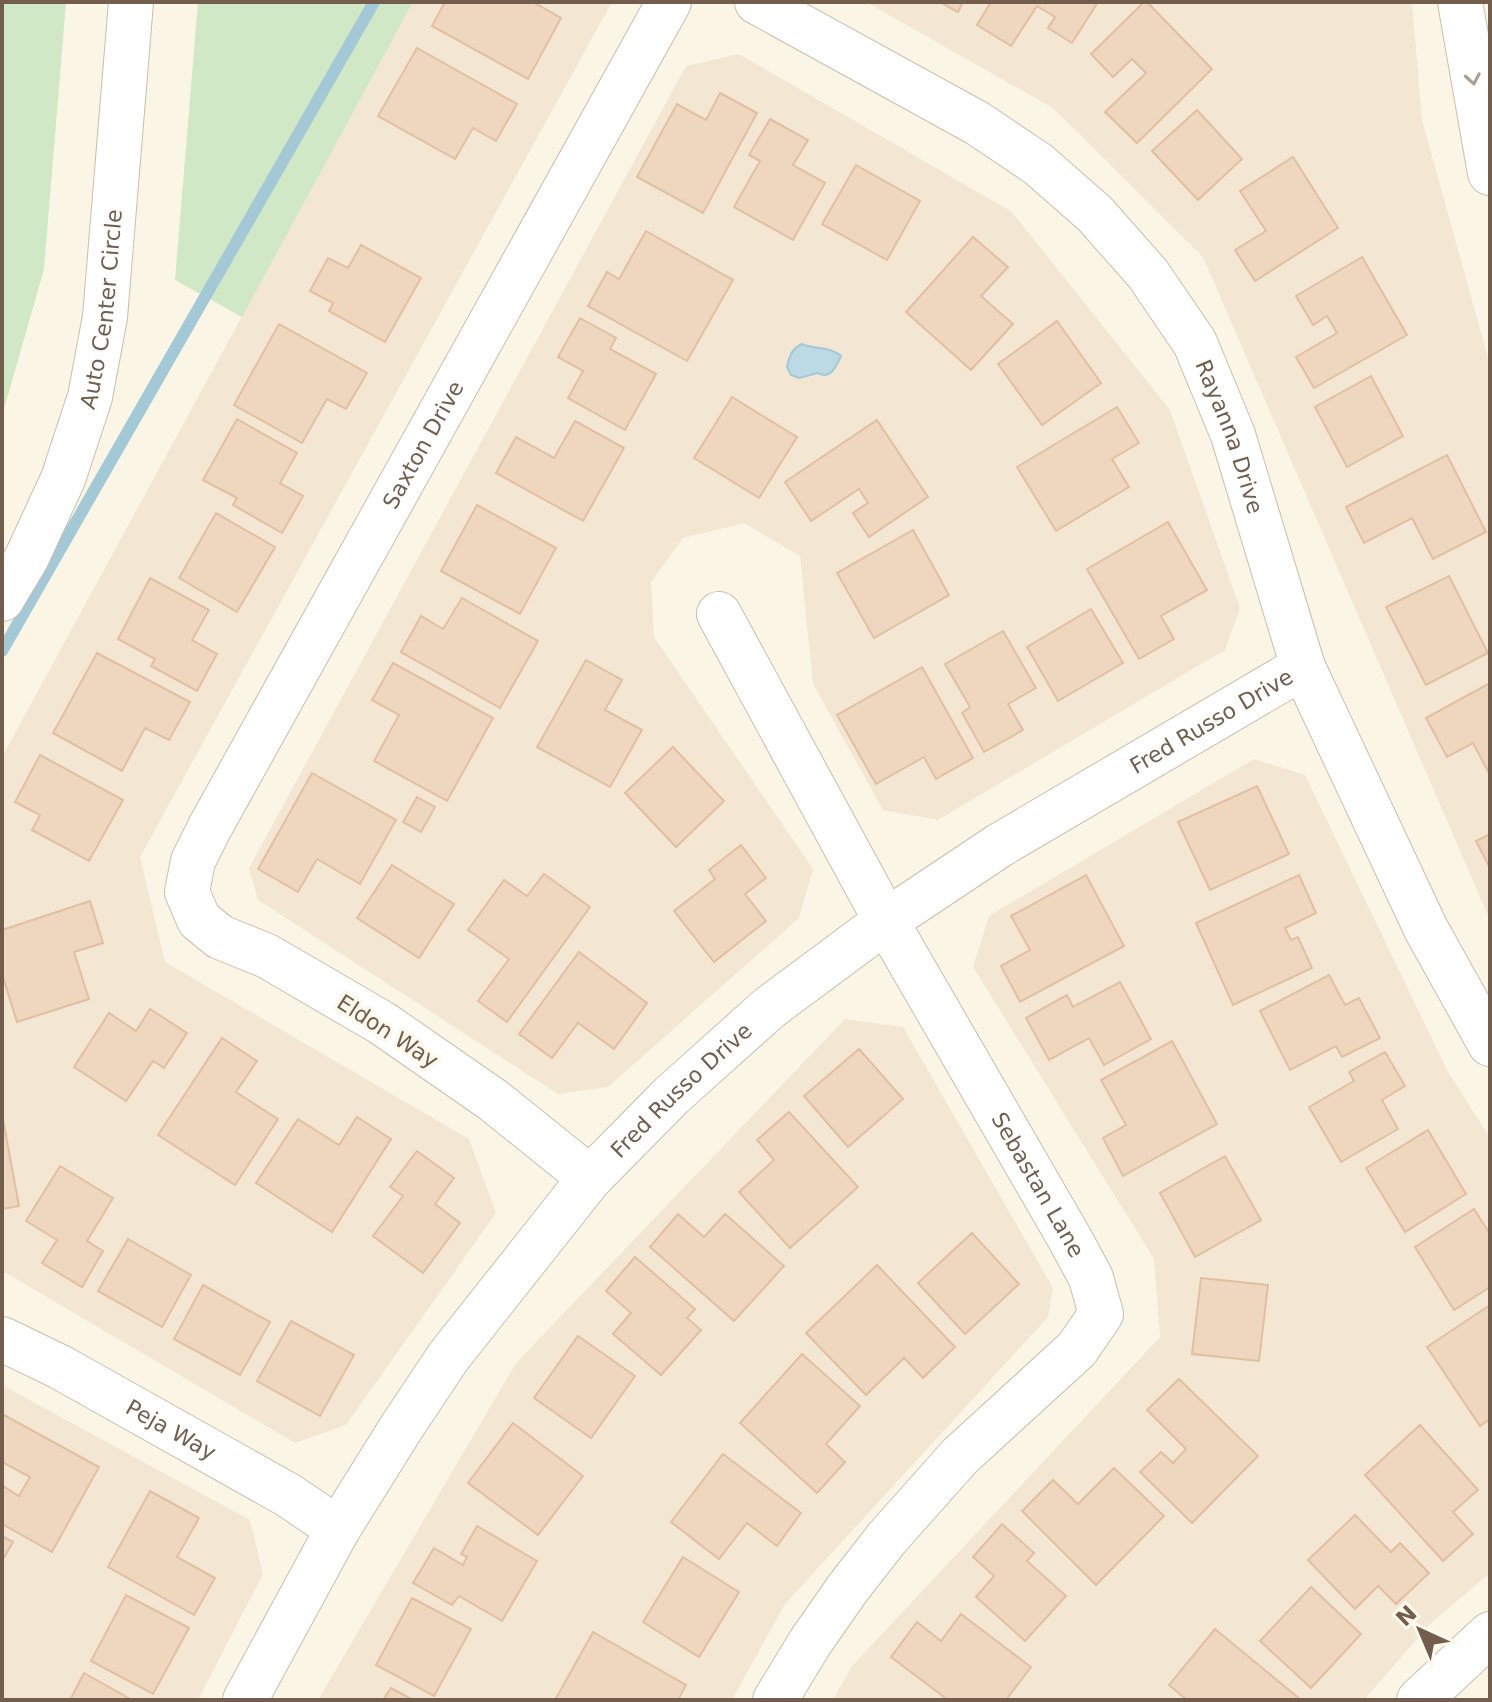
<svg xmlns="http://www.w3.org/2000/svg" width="1492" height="1702" font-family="'DejaVu Sans',sans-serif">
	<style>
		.residential { fill: #f3e7d4 }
		.green { fill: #d0e8c5 }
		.water { fill: #bbdae4; stroke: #a2c9d5; stroke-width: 2 }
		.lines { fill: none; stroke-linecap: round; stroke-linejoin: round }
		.stream { stroke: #a2c9d5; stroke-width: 12 }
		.building { fill: #efd6be; stroke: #e1bfa0; stroke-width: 2 }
		.minor-casing { stroke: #cdbdac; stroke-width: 46 }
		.secondary-casing { stroke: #cfbeaa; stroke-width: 46 }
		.minor { stroke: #fff; stroke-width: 44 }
		.secondary { stroke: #fff; stroke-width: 44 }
		.oneway { stroke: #ab9e94 }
		.labels { text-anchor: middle; stroke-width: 7; stroke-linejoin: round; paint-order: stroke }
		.street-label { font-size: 22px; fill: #735d4c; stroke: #fef9ec }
	</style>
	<rect width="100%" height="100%" fill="#fbf5e6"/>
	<!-- residential -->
	<g class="residential">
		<polygon points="413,2 612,2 140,857 165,962 469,1139 496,1213 346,1425 295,1443 6,1273 2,1273 2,757"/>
		<polygon points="866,2 1412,2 1422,120 1490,365 1490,920 1203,257 1053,108"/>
		<polygon points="739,54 1012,212 1170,410 1240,608 1225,650 938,820 883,810 813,684 800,556 744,523 683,538 651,582 654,637 813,869 799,918 608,1087 558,1094 258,900 249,868 686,66"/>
		<polygon points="1254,759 1305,775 1447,1070 1490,1138 1490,1573 1430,1624 1364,1700 833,1700 852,1666 1160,1337 1154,1259 973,967 989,916"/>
		<polygon points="845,1019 903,1027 1053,1288 1048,1317 785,1604 732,1700 318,1700 516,1363"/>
		<polygon points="2,1385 250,1520 263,1574 198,1700 2,1700"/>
	</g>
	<!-- green -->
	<g class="green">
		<polygon points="2,2 66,2 44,269 2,416"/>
		<polygon points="198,2 413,2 242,317 175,280"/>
	</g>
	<!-- water -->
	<path class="water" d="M802,344C815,350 830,346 841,356C836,366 831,380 818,373L799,378L791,375L787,367C789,357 792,348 802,344Z"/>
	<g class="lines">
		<!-- stream -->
		<polyline class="stream" points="2,651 374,2"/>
	</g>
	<!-- building -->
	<g class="building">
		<polygon points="445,2 533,2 561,18 528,79 432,26"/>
		<polygon points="940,2 963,2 958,12"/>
		<polygon points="991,2 1098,2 1072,43 1048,28 1055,17 1037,6 1011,46 977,25"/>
		<polygon points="1144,2 1147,2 1212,69 1137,143 1105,112 1146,73 1132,59 1113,77 1091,54"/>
		<polygon points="417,48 517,104 496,141 473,128 455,159 378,116"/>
		<polygon points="720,93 757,113 703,213 637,177 677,104 706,120"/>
		<polygon points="1197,110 1242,159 1198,200 1152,151"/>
		<polygon points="770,119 808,140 793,165 825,183 793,240 734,207 760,161 749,155"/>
		<polygon points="1293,157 1338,228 1255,281 1235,250 1266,231 1240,191"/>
		<polygon points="856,165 920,201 887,260 822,224"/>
		<polygon points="646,231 733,280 687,361 588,306 607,272 619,279"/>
		<polygon points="973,237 1008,267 981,296 1013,324 971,370 906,312"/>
		<polygon points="361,245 421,278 385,342 329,311 333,303 310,291 328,258 348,268"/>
		<polygon points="1362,257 1407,335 1314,388 1296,357 1337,333 1327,316 1313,325 1296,296"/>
		<polygon points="580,318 616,338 610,349 656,374 625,430 568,398 583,371 558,357"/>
		<polygon points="1057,321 1101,383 1042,425 998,364"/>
		<polygon points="279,324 367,373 346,409 327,399 302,443 234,405"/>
		<polygon points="1371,376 1403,436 1347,467 1315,407"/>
		<polygon points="732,397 797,437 759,498 694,458"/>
		<polygon points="1117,407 1139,443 1112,459 1129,487 1056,531 1017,467"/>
		<polygon points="237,419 297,453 280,483 303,496 282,533 233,505 237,498 203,480"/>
		<polygon points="877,420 928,497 869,537 853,513 868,503 859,489 811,521 785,482"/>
		<polygon points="575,421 624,448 583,521 496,473 516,437 554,458"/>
		<polygon points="1447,455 1486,532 1433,559 1412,518 1364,543 1346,507"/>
		<polygon points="477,505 556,548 520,614 441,571"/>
		<polygon points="216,513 275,547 237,612 179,578"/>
		<polygon points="1168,522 1207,590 1161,616 1174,639 1139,659 1087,569"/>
		<polygon points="913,530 949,595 874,638 837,573"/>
		<polygon points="1449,576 1488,653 1426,685 1386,607"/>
		<polygon points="150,578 209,610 192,640 217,654 197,691 151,666 155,659 118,639"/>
		<polygon points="462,598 538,641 500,708 401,652 421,616 443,629"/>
		<polygon points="1091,609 1123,663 1058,701 1027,647"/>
		<polygon points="1003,631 1036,688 1008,704 1023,730 984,752 962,713 970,707 945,664"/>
		<polygon points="97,653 190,702 169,740 145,728 122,771 53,733"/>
		<polygon points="586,660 622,680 605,710 642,730 610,787 537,747"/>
		<polygon points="393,663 493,718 447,801 374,761 399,715 372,700"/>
		<polygon points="922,667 973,758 936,779 924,757 876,784 837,715"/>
		<polygon points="1490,683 1490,775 1473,743 1447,757 1426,718"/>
		<polygon points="673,747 724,801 676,847 625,793"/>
		<polygon points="40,755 123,800 89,861 32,830 40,815 15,802"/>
		<polygon points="312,773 396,820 360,884 317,859 298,892 258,869"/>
		<polygon points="1257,786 1289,854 1210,890 1178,822"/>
		<polygon points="417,797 435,807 421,832 403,822"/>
		<polygon points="1490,834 1490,868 1476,841"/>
		<polygon points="741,845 766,878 745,894 766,921 714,962 674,911 715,879 709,870"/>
		<polygon points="392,865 454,904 419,958 357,918"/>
		<polygon points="544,874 590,907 507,1022 478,1001 509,959 468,930 504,880 527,896"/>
		<polygon points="1086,875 1124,946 1020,1002 1001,966 1030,950 1011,916"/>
		<polygon points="1299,875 1316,913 1285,928 1291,940 1298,937 1312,968 1233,1005 1196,923"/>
		<polygon points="90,901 103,943 74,952 89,999 17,1022 2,974 2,930"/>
		<polygon points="579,952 647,1003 614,1049 578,1023 552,1058 519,1034"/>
		<polygon points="1329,975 1345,1005 1359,998 1380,1038 1342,1057 1336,1046 1290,1070 1260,1011"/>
		<polygon points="1120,982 1151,1039 1104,1065 1089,1038 1049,1060 1026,1018 1067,995 1073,1007"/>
		<polygon points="150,1009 187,1033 164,1068 153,1061 126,1101 74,1067 109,1013 136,1031"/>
		<polygon points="222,1038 257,1061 236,1092 278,1119 235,1185 158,1135"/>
		<polygon points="1172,1041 1217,1124 1123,1176 1103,1138 1126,1125 1101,1080"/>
		<polygon points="859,1049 903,1099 848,1147 804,1096"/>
		<polygon points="1385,1052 1405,1086 1382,1100 1398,1129 1341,1162 1309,1107 1354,1081 1349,1072"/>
		<polygon points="789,1112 858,1187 790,1248 739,1192 774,1160 757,1140"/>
		<polygon points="2,1114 19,1206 2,1209"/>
		<polygon points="357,1117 391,1139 332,1232 256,1183 298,1119 339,1145"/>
		<polygon points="1428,1130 1466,1194 1405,1232 1366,1168"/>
		<polygon points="417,1151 454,1178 435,1204 460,1223 423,1273 373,1236 403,1196 390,1187"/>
		<polygon points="1225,1156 1261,1220 1195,1257 1160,1193"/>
		<polygon points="60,1166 113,1198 87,1241 103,1251 82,1287 42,1263 57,1240 26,1221"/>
		<polygon points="1474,1209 1490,1234 1490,1287 1454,1310 1415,1247"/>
		<polygon points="678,1214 704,1237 725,1214 784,1266 734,1321 650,1247"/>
		<polygon points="972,1233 1019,1284 965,1334 918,1283"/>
		<polygon points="128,1239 191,1275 162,1327 98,1291"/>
		<polygon points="635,1257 695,1309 687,1318 701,1330 661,1375 613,1334 631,1313 606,1291"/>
		<polygon points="877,1265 955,1347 923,1378 904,1358 866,1395 806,1333"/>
		<polygon points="1201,1278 1268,1285 1259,1361 1192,1354"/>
		<polygon points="203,1285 270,1322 240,1375 174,1339"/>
		<polygon points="1490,1305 1490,1419 1480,1426 1427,1347"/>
		<polygon points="291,1321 354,1355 320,1416 257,1381"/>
		<polygon points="578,1336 635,1376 591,1438 534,1398"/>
		<polygon points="802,1354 860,1406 826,1444 845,1462 817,1493 740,1423"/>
		<polygon points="1179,1379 1258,1456 1192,1523 1140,1472 1161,1452 1173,1463 1186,1449 1147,1410"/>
		<polygon points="4,1415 99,1467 52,1552 2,1524 3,1486 19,1496 30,1477 2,1462 2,1418"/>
		<polygon points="513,1423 583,1476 538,1535 468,1483"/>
		<polygon points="1420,1425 1478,1490 1453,1512 1473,1534 1443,1561 1365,1475"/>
		<polygon points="723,1454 801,1513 777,1546 747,1523 719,1559 671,1522"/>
		<polygon points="1114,1468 1164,1516 1096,1585 1022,1511 1053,1480 1078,1504"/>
		<polygon points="150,1491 199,1518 177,1557 215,1578 194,1615 108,1567"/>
		<polygon points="1355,1515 1391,1552 1400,1543 1429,1573 1396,1604 1378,1586 1355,1609 1308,1560"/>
		<polygon points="1002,1524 1034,1553 1027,1561 1066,1596 1025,1641 976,1597 994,1576 973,1557"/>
		<polygon points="477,1526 537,1561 502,1621 459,1596 452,1605 413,1583 434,1548 463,1565 467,1557 461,1554"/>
		<polygon points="2,1536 13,1542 2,1561"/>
		<polygon points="683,1557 739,1592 699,1657 643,1622"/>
		<polygon points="1311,1587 1361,1634 1311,1688 1260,1641"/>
		<polygon points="126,1595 189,1628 153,1694 91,1661"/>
		<polygon points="412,1598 471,1629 434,1696 376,1665"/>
		<polygon points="961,1614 1031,1667 1006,1700 948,1700 891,1657 917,1622 941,1641"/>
		<polygon points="1215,1629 1301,1700 1187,1700 1169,1685"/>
		<polygon points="593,1632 686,1685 678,1700 555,1700"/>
		<polygon points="84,1673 132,1700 70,1700"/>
		<polygon points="391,1688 413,1700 383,1700"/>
	</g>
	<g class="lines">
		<!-- minor casing -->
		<g class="minor-casing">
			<g id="minor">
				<path id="s1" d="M757,2L977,123L1038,164L1095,214L1148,274L1195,343L1233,435L1303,667L1426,929L1490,1044"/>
				<path id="s2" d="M2,599L27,557L63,479L90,397L105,317L131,2"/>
				<path id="s3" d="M719,614L886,921L1070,1239L1091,1278L1101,1314L1077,1349L960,1456L887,1538L848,1588L811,1641L775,1700"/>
				<path id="s4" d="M590,1178L493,1100L382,1023L267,956L220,937L199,920L187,892L193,861L210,827L669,2"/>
				<path id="s5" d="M2,1339L60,1367L288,1495L338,1529"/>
				<path id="s6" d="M245,1700L338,1529L401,1428L449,1356L590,1178L672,1095L769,1008L886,921L1000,845L1303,667"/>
				<polyline points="1419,1700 1490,1634"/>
			</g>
		</g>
		<!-- secondary casing -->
		<g class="secondary-casing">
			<polyline id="secondary" points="1460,2 1490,173"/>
		</g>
		<!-- minor -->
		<use href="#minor" class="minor"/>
		<!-- secondary -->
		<use href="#secondary" class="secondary"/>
	</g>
	<!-- one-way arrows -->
	<defs><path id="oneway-chevron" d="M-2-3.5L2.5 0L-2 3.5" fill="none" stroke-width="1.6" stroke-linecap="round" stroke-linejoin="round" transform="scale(2)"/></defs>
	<use class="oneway" href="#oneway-chevron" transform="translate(1473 79) rotate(80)"/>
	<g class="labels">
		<!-- street labels -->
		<g class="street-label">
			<text dy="8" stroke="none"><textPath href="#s2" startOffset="310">Auto Center Circle</textPath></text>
			<text dy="8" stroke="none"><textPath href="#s1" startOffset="664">Rayanna Drive</textPath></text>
			<text dy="8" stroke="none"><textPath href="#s4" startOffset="1008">Saxton Drive</textPath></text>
			<text dy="8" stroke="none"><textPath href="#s6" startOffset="1402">Fred Russo Drive</textPath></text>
			<text transform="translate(388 1031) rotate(33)" y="8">Eldon Way</text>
			<text dy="8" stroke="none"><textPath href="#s6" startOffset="754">Fred Russo Drive</textPath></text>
			<text dy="8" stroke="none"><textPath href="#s3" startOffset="654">Sebastan Lane</textPath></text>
			<text dy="8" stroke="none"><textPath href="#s5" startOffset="192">Peja Way</textPath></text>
		</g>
	</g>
	<!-- border -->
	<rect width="1492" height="1702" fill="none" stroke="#735d4c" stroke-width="8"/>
	<!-- north arrow -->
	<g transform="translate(1420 1630) rotate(316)" stroke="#fef9ec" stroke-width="6" paint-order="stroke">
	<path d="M0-6L14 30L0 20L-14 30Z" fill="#735d4c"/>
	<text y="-12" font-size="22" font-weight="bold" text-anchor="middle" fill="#735d4c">N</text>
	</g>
</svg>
